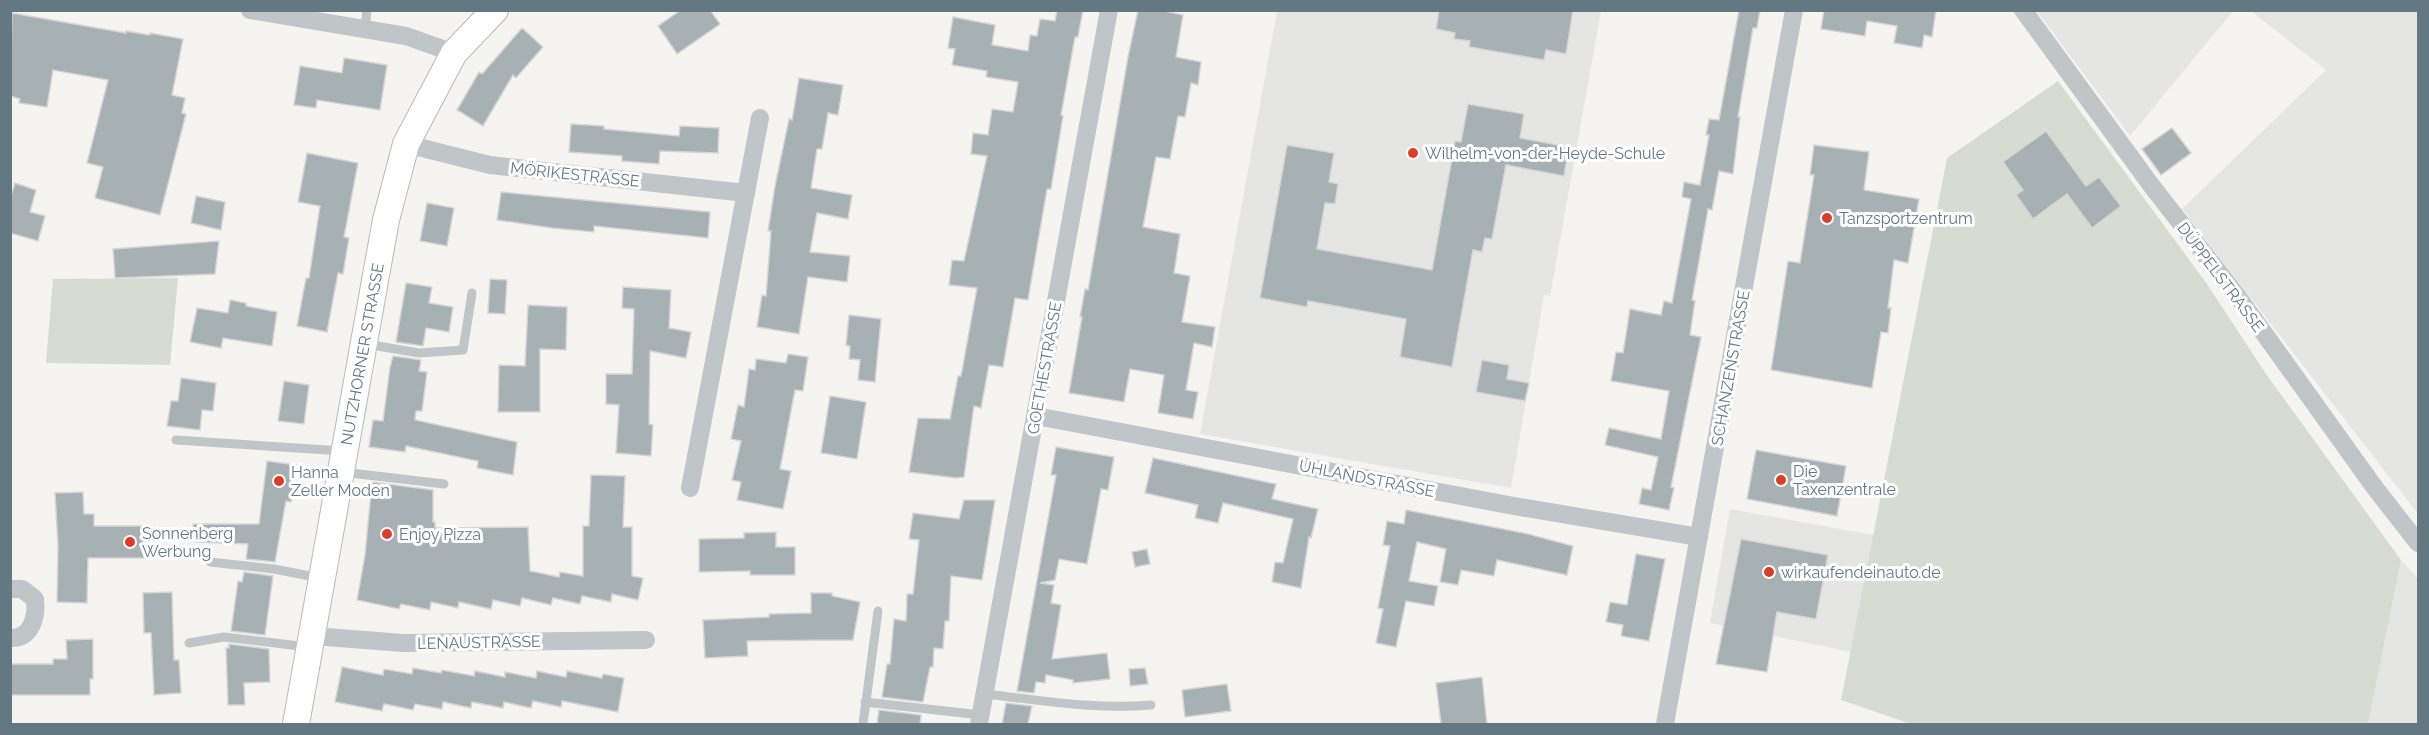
<svg xmlns="http://www.w3.org/2000/svg" width="2429" height="735" font-family="Raleway,sans-serif">
	<style>
		.built { fill: #e5e6e4 }
		.green { fill: #d7dcd2 }
		.building { fill: #a7b1b4; stroke: #d6d6d4; stroke-width: 1.5 }
		.lines { fill: none; stroke-linecap: round; stroke-linejoin: round }
		.secondary-casing { stroke: #b4babe; stroke-width: 28 }
		.service { stroke: #c0c5c7; stroke-width: 9 }
		.minor { stroke: #c0c5c7; stroke-width: 18 }
		.secondary { stroke: #fff; stroke-width: 26 }
		.poi-dot { fill: #df3c27; stroke: #fff; stroke-width: 2 }
		.labels { text-anchor: middle; stroke-width: 6; stroke-linejoin: round; paint-order: stroke }
		.poi-label { font-size: 16px; fill: #647882; stroke: #fff; text-anchor: start }
		.street-label { font-size: 16px; fill: #647882; stroke: #fff }
	</style>
	<rect width="100%" height="100%" fill="#f5f4f1"/>
	<!-- built -->
	<g class="built">
		<polygon points="1277,11 1601,11 1550,296 1544,295 1511,488 1200,434"/>
		<polygon points="2037,11 2233,11 2130,136"/>
		<polygon points="2251,11 2418,11 2418,514 2182,209 2326,70"/>
		<polygon points="1730,509 1874,535 1852,652 1710,623"/>
		<polygon points="2401,560 2418,579 2418,724 2368,724"/>
	</g>
	<!-- green -->
	<g class="green">
		<polygon points="2058,81 2207,284 2266,374 2401,560 2368,724 1911,724 1841,700 1947,158"/>
		<polygon points="178,278 170,365 46,363 53,279"/>
	</g>
	<!-- building -->
	<g class="building">
		<polygon points="681,10 710,10 720,24 677,54 658,26"/>
		<polygon points="1057,10 1083,10 1078,37 1075,37 1061,115 1063,116 1051,189 1047,189 1028,300 1015,298 1003,367 989,365 981,408 974,406 964,477 956,478 909,472 918,418 950,419 958,376 961,376 977,288 949,285 952,260 964,261 987,156 971,154 973,133 988,135 992,109 1013,112 1018,82 986,77 987,71 952,65 955,49 948,48 953,17 995,25 992,45 1028,51 1030,35 1037,36 1040,19 1055,21"/>
		<polygon points="1138,10 1160,10 1183,15 1176,57 1201,62 1198,85 1191,83 1185,117 1178,116 1170,159 1156,157 1143,227 1180,234 1174,273 1190,276 1182,322 1215,327 1212,347 1194,343 1186,390 1198,392 1193,419 1158,413 1164,375 1130,369 1124,402 1069,393 1082,317 1080,317 1085,289 1088,290 1128,57"/>
		<polygon points="1439,10 1573,10 1566,54 1546,50 1544,60 1469,47 1470,41 1454,39 1455,33 1436,29"/>
		<polygon points="1739,10 1760,10 1757,28 1753,28 1738,117 1740,117 1733,174 1719,171 1712,210 1708,209 1698,267 1692,300 1695,301 1690,335 1701,337 1671,487 1674,488 1669,510 1639,504 1642,488 1651,490 1658,457 1605,445 1609,428 1661,439 1669,391 1611,381 1616,352 1623,353 1630,309 1661,315 1664,301 1672,303 1691,199 1682,197 1684,182 1700,185 1709,135 1706,135 1709,119 1719,120"/>
		<polygon points="1824,10 1936,10 1932,37 1924,35 1922,48 1894,43 1897,26 1867,21 1865,36 1821,29"/>
		<polygon points="12,13 126,33 126,31 150,35 150,33 183,39 172,95 185,98 182,113 186,114 160,215 95,198 103,167 87,163 108,80 53,70 47,107 19,103 20,99 10,96"/>
		<polygon points="522,28 543,47 516,78 513,75 483,126 457,110 479,72 482,74"/>
		<polygon points="344,58 387,65 380,110 317,100 316,108 294,105 300,66 342,73"/>
		<polygon points="799,78 843,85 838,115 828,113 822,149 817,149 811,188 852,195 848,219 817,213 810,252 850,256 847,282 808,277 799,334 757,327 762,295 766,296 771,231 768,231 775,186 789,119 792,120"/>
		<polygon points="1468,104 1524,114 1520,138 1569,147 1564,176 1506,165 1492,239 1485,238 1482,252 1473,250 1452,367 1400,357 1406,319 1308,301 1307,307 1260,298 1287,145 1334,153 1329,182 1338,184 1335,204 1325,203 1317,249 1432,270 1455,141 1461,142"/>
		<polygon points="571,124 604,126 604,129 679,136 680,126 719,128 718,153 660,151 659,164 622,161 622,156 569,152"/>
		<polygon points="2172,128 2191,153 2161,175 2142,149"/>
		<polygon points="2046,131 2086,186 2099,177 2121,206 2092,228 2067,194 2033,219 2016,195 2023,190 2003,162"/>
		<polygon points="1814,145 1869,152 1864,190 1919,199 1908,263 1894,260 1888,308 1891,308 1888,333 1881,332 1872,388 1771,370 1788,261 1800,263 1814,175 1810,175"/>
		<polygon points="307,153 358,163 344,237 349,238 343,274 338,273 327,332 297,326 306,278 309,278 320,206 298,202"/>
		<polygon points="15,183 36,190 30,212 45,216 38,241 10,233 10,200"/>
		<polygon points="501,192 710,212 708,238 594,226 594,232 552,228 497,220"/>
		<polygon points="196,196 225,202 221,230 191,223"/>
		<polygon points="427,203 454,208 447,246 420,241"/>
		<polygon points="219,241 215,274 115,278 113,249"/>
		<polygon points="490,279 507,280 505,314 488,313"/>
		<polygon points="406,283 432,287 429,303 453,307 449,332 426,328 423,346 396,342"/>
		<polygon points="623,287 671,290 669,328 691,332 686,358 650,351 649,424 653,425 651,456 616,453 619,405 606,404 606,374 632,374 634,309 622,308"/>
		<polygon points="230,300 246,303 246,306 277,312 272,346 223,338 221,348 190,342 197,308 228,313"/>
		<polygon points="528,305 567,307 566,350 540,349 540,412 498,412 499,365 525,366"/>
		<polygon points="849,315 881,319 875,382 858,380 860,360 849,359 850,346 846,345"/>
		<polygon points="788,354 808,357 803,391 795,390 780,469 791,471 783,509 737,500 741,482 732,480 741,441 731,439 738,405 744,407 749,369 755,370 756,359 786,363"/>
		<polygon points="393,356 421,360 419,371 427,372 422,411 416,411 415,420 517,442 513,475 477,468 478,461 406,446 405,452 369,447 373,420 383,421 390,367"/>
		<polygon points="1482,360 1509,365 1507,379 1529,383 1525,401 1476,392"/>
		<polygon points="181,378 216,383 213,411 202,410 200,430 167,426 171,401 178,401"/>
		<polygon points="284,381 309,385 304,424 278,421"/>
		<polygon points="830,396 866,402 857,459 821,453"/>
		<polygon points="1056,447 1114,457 1108,490 1101,489 1087,564 1059,559 1055,580 1040,583 1054,585 1051,603 1061,605 1052,659 1107,653 1110,679 1073,683 1073,680 1046,675 1045,683 1036,682 1034,693 1017,691 1056,475 1051,475"/>
		<polygon points="1756,450 1846,466 1837,516 1747,499"/>
		<polygon points="1153,458 1276,484 1272,499 1318,509 1311,538 1309,537 1301,588 1272,582 1275,562 1283,563 1293,519 1223,503 1218,523 1195,518 1198,505 1145,493"/>
		<polygon points="267,461 296,465 291,502 286,501 275,562 246,559 248,544 195,542 193,524 259,524"/>
		<polygon points="591,475 625,476 623,527 632,527 632,576 643,578 638,600 612,594 611,602 582,596 580,604 553,598 551,605 522,598 520,606 493,600 491,609 459,602 458,608 431,602 430,610 401,604 399,609 357,600 365,555 372,482 433,490 433,522 435,522 435,528 528,527 530,571 559,577 560,572 583,576 583,526 589,526"/>
		<polygon points="83,492 84,514 94,514 94,526 145,526 145,558 88,558 87,603 57,602 58,546 55,493"/>
		<polygon points="964,500 995,500 982,580 951,576 949,621 945,621 943,649 934,648 933,667 930,667 923,702 882,697 887,664 890,664 894,619 906,621 907,594 913,594 919,540 909,539 913,513 959,519"/>
		<polygon points="1406,510 1528,534 1573,546 1567,575 1497,560 1494,576 1461,570 1458,585 1440,582 1446,549 1417,542 1409,581 1438,586 1434,606 1406,601 1396,647 1376,643 1383,609 1378,608 1390,546 1383,545 1387,521 1404,524"/>
		<polygon points="776,532 776,547 795,547 795,575 750,575 750,571 699,572 699,539 744,538 744,533"/>
		<polygon points="1741,539 1828,555 1816,619 1777,612 1767,672 1716,664"/>
		<polygon points="1147,549 1150,564 1135,567 1132,552"/>
		<polygon points="1636,554 1665,559 1649,641 1621,636 1623,625 1606,622 1610,602 1627,605"/>
		<polygon points="244,572 273,576 265,635 231,631 238,581 242,582"/>
		<polygon points="172,592 174,660 179,660 181,693 154,695 151,633 144,633 143,593"/>
		<polygon points="811,593 832,593 832,596 860,602 853,640 747,641 748,656 705,658 703,620 769,617 769,614 811,613"/>
		<polygon points="93,639 93,679 90,679 90,695 10,695 10,664 53,664 53,659 67,659 66,640"/>
		<polygon points="229,644 269,649 270,682 244,683 245,705 228,705 226,648 229,648"/>
		<polygon points="342,667 383,675 384,669 412,674 413,668 441,673 442,670 474,676 475,671 505,677 505,672 536,678 537,671 566,677 567,671 602,678 603,674 624,678 618,712 562,701 561,707 533,701 531,708 504,702 503,708 472,702 471,708 443,702 442,709 415,704 413,710 384,704 382,711 335,702"/>
		<polygon points="1145,668 1148,684 1130,686 1129,669"/>
		<polygon points="1482,677 1487,724 1441,724 1436,683"/>
		<polygon points="1227,684 1231,711 1185,717 1182,690"/>
		<polygon points="1006,703 1032,706 1028,724 1002,724"/>
		<polygon points="879,710 921,715 920,724 877,724"/>
	</g>
	<g class="lines">
		<!-- secondary casing -->
		<g class="secondary-casing">
			<polyline id="secondary" points="296,724 376,275 386,220 406,144 454,53 495,10"/>
		</g>
		<!-- service -->
		<g class="service">
			<polyline points="365,30 367,10"/>
			<polyline points="366,344 419,353 463,350 472,293"/>
			<polyline points="176,440 343,451"/>
			<polyline points="342,472 444,484"/>
			<polyline points="210,562 274,569 320,578"/>
			<polyline points="189,643 224,637 308,647"/>
			<path d="M985,694C1040,700 1095,710 1151,705"/>
			<polyline points="865,702 981,715"/>
			<polyline points="863,724 878,611"/>
		</g>
		<!-- minor -->
		<g class="minor">
			<polyline points="250,10 406,36 454,53"/>
			<polyline points="2023,10 2151,185 2238,297 2375,488 2418,543"/>
			<polyline points="406,144 490,165 746,193"/>
			<polyline points="1036,416 1514,506 1699,537"/>
			<polyline points="690,488 760,118"/>
			<path d="M10,589H22L35,599C37,616 32,639 10,638"/>
			<polyline points="313,636 403,643 646,640"/>
			<polyline points="979,724 1109,10"/>
			<polyline points="1665,724 1794,10"/>
		</g>
		<!-- secondary -->
		<use href="#secondary" class="secondary"/>
	</g>
	<!-- markers -->
	<g class="poi-dot">
		<circle cx="1413" cy="153" r="6"/>
		<circle cx="1827" cy="218" r="6"/>
		<circle cx="1781" cy="480" r="6"/>
		<circle cx="279" cy="481" r="6"/>
		<circle cx="387" cy="534" r="6"/>
		<circle cx="130" cy="542" r="6"/>
		<circle cx="1769" cy="572" r="6"/>
	</g>
	<g class="labels">
		<!-- poi labels -->
		<g class="poi-label">
			<text x="1425" y="159">Wilhelm-von-der-Heyde-Schule</text>
			<text x="1839" y="224">Tanzsportzentrum</text>
			<text x="1793" y="477">Die<tspan x="1793" dy="18">Taxenzentrale</tspan></text>
			<text x="291" y="478">Hanna<tspan x="291" dy="18">Zeller Moden</tspan></text>
			<text x="142" y="539">Sonnenberg<tspan x="142" dy="18">Werbung</tspan></text>
			<text x="399" y="540">Enjoy Pizza</text>
			<text x="1781" y="578">wirkaufendeinauto.de</text>
		</g>
		<!-- street labels -->
		<g class="street-label">
			<text transform="translate(575 174) rotate(6)" y="6">MÖRIKESTRASSE</text>
			<text transform="translate(2221 277) rotate(53)" y="6">DÜPPELSTRASSE</text>
			<text transform="translate(362 354) rotate(-80)" y="6">NUTZHORNER STRASSE</text>
			<text transform="translate(1044 368) rotate(-80)" y="6">GOETHESTRASSE</text>
			<text transform="translate(1730 368) rotate(-80)" y="6">SCHANZENSTRASSE</text>
			<text transform="translate(1367 478) rotate(11)" y="6">UHLANDSTRASSE</text>
			<text transform="translate(479 642) rotate(-1)" y="6">LENAUSTRASSE</text>
		</g>
	</g>
	<!-- border -->
	<rect width="2429" height="735" fill="none" stroke="#647882" stroke-width="24"/>
</svg>
